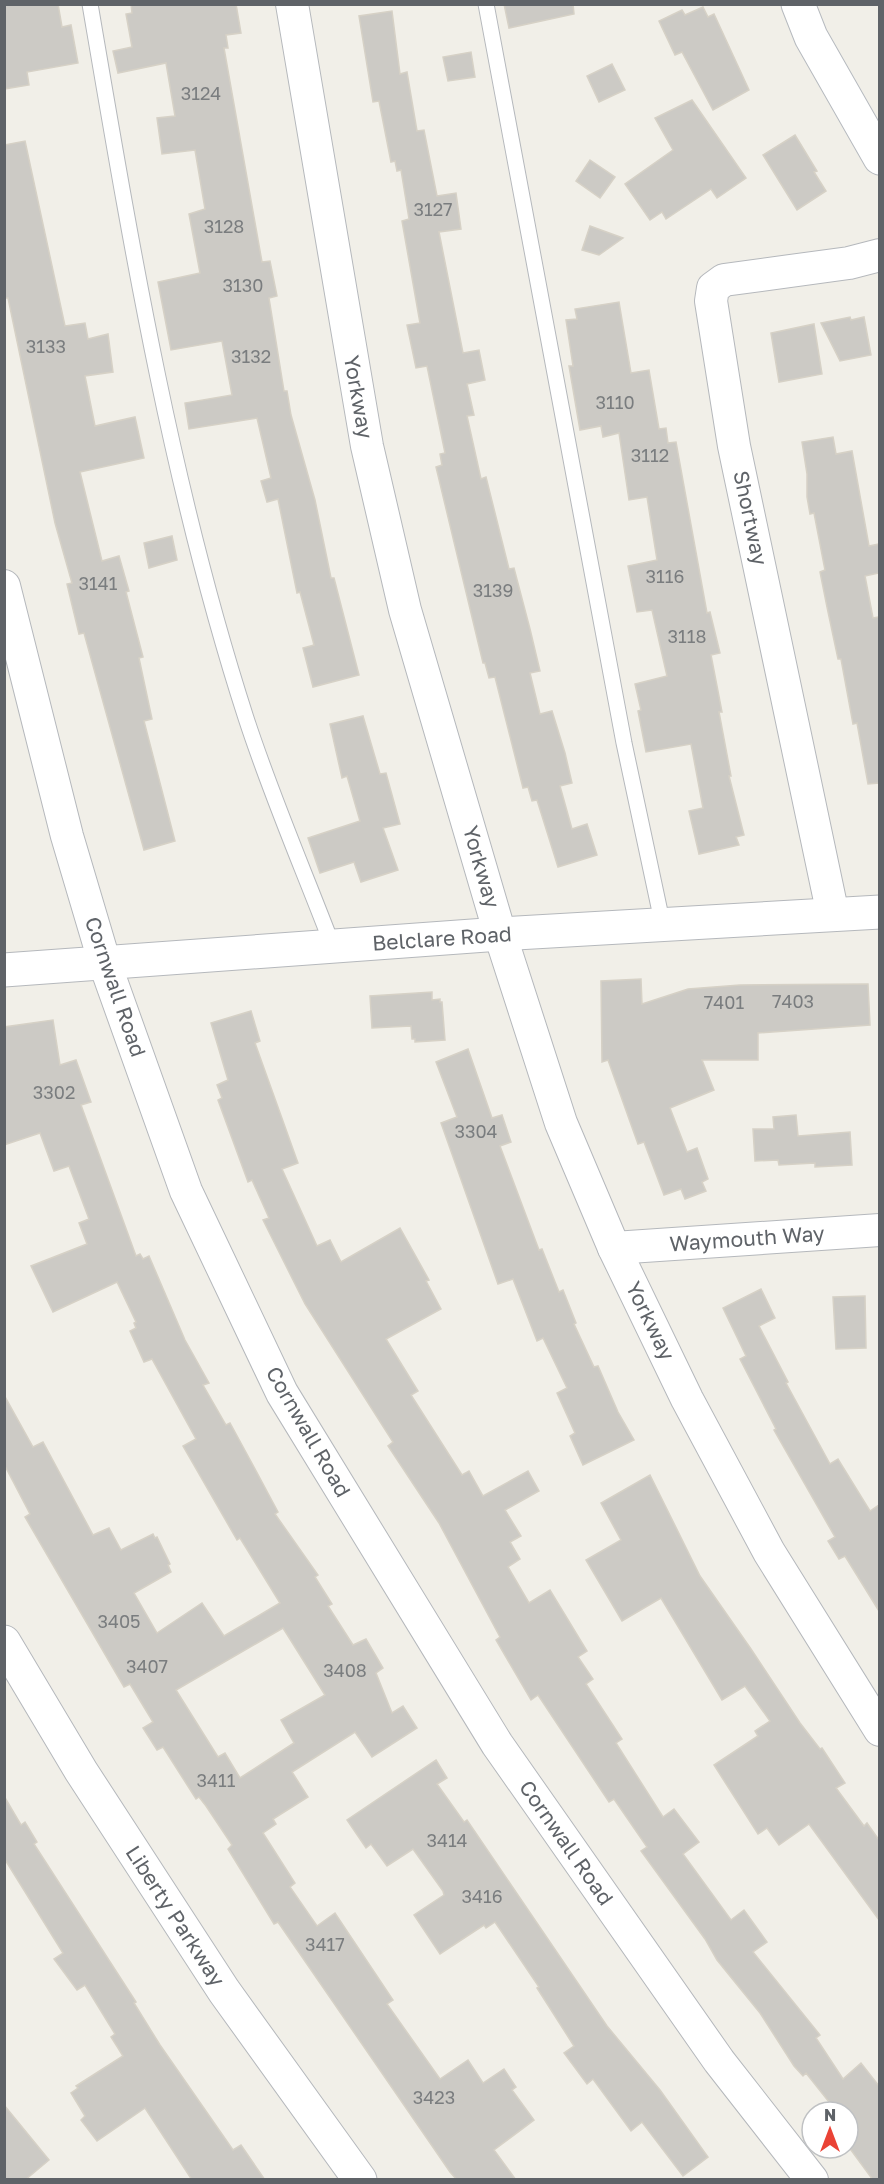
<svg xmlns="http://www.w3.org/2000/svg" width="884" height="2184" font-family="'Golos Text',sans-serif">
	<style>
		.building { fill: #cccac5; stroke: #d6d1c6; stroke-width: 1.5; fill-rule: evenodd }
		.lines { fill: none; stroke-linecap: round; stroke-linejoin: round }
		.service-casing { stroke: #b5b8bc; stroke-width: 17 }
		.minor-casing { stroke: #b5b8bc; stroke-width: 34 }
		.tertiary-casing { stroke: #b5b8bc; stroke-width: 35 }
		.secondary-casing { stroke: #b6babf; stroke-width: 35 }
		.service { stroke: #fff; stroke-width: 15 }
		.minor { stroke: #fff; stroke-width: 32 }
		.tertiary { stroke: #fff; stroke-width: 33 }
		.secondary { stroke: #fff; stroke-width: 33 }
		.labels { text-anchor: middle; stroke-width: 4.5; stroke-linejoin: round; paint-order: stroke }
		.number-label { font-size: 18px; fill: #7a7d7f }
		.street-label { font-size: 21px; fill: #5f6368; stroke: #fff }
	</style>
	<rect width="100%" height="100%" fill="#f1efe8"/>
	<!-- building -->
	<g class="building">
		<polygon points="4,4 58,4 62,27 71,25 78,63 27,72 29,85 4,89"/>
		<polygon points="131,4 236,4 241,33 226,35 228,48 224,48 262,262 270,261 277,296 269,298 284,391 287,391 291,415 315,500 331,578 334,578 359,675 313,687 303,648 314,645 300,592 297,593 278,499 267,502 261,481 271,478 257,418 189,429 185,403 232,395 222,341 171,350 158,282 200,273 189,214 205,209 195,150 162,154 157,118 175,116 166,63 118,73 113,51 132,47 126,14 132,13"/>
		<polygon points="504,4 573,4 574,14 509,28"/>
		<polygon points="703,7 708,17 714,14 749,90 713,110 682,52 675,55 659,21 682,10 685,15"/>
		<polygon points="392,11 400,74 407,72 417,131 424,130 437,196 456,193 461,229 439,232 463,353 479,350 485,380 467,384 474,415 467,416 481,479 486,477 509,569 514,568 530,629 540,671 530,673 540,714 552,711 565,753 572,783 560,786 572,829 587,824 597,855 558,867 537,800 532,801 528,787 523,788 495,677 489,678 485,663 483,663 436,467 442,465 440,454 445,453 427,366 416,368 407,325 420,323 402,221 409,219 401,170 397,171 395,161 391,162 379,101 373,102 359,16"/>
		<polygon points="471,52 475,77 448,81 443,57"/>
		<polygon points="612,64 625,90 599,102 587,76"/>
		<polygon points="692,100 746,178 717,198 711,189 666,219 662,212 650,220 625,184 673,150 655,118"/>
		<polygon points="795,135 817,171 814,172 826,191 797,210 763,155"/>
		<polygon points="25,141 65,326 85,323 88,339 108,334 113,372 85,376 95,426 135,417 144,458 80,472 102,561 119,556 129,591 126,592 143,657 139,658 152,719 144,721 175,841 144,850 84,633 79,634 67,584 72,583 55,523 8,298 4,298 4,145"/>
		<polygon points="590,160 615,177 600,198 576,181"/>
		<polygon points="590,226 623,238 599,255 582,250"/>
		<polygon points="619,302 631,373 649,370 659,429 666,428 668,443 676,442 707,613 710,612 720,653 711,655 722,712 719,712 731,776 729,776 744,835 736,837 739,845 699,854 689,811 703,808 691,744 646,752 638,711 641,710 635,684 667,676 652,610 637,612 628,566 657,560 647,497 629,500 619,433 603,437 601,426 580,430 569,366 573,366 566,320 577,319 575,309"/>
		<polygon points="850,317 851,320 864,317 871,355 840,361 821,323"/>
		<polygon points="814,324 822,374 779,382 771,333"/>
		<polygon points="833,437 836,454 852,451 869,546 879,544 879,573 865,576 873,618 879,617 879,783 868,784 857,723 853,724 841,659 838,659 827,607 820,572 825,570 814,513 810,514 807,497 807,474 802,442"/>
		<polygon points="172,536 177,560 149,568 144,543"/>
		<polygon points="363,716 380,774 386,773 400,824 383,828 398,870 361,882 354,862 320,873 308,838 360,821 347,776 342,778 330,724"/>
		<polygon points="641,979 642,1004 688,989 740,985 868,984 870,1025 758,1033 758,1060 702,1060 714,1090 670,1108 687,1152 697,1148 708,1179 702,1182 706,1191 685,1199 681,1189 664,1195 644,1142 638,1144 608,1060 602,1062 601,981"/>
		<polygon points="432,992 432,1000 440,999 440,1002 442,1002 445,1040 415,1042 415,1039 412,1039 411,1026 372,1028 370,996"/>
		<polygon points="251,1011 260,1041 255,1043 298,1163 282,1169 317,1246 330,1240 341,1262 400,1228 429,1280 426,1281 441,1309 386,1339 418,1391 411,1395 462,1475 469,1471 483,1496 528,1471 539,1491 505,1510 521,1536 510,1542 520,1559 508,1567 529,1603 550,1590 587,1651 578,1657 593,1679 586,1684 622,1739 616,1743 663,1817 674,1809 699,1842 683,1854 731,1920 744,1910 767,1942 753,1952 820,2035 816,2038 843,2079 861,2063 879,2086 879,2180 873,2180 848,2146 848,2112 837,2112 806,2073 803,2076 794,2066 760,2013 717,1960 705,1939 641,1851 647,1847 614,1799 609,1802 538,1695 531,1700 496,1640 500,1637 439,1523 388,1446 393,1442 305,1304 263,1220 269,1218 252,1180 248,1182 218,1100 222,1098 217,1085 228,1080 211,1023"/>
		<path d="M53,1020L60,1065L76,1060L91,1102L81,1105L136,1256L140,1254L143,1259L149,1256L185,1340L209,1383L203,1385L226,1425L230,1423L248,1456L278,1512L275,1514L318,1575L315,1577L332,1604L328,1606L353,1645L366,1639L383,1668L376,1673L392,1713L403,1706L417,1728L372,1757L355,1732L292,1772L308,1797L273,1819L276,1824L263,1833L295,1883L290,1887L317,1926L335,1913L393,2000L387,2004L440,2079L468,2060L483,2083L504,2069L516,2087L512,2090L534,2120L494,2150L516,2180H457L450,2172L278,1922L274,1924L228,1849L232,1845L206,1806L199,1797L196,1799L163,1747L157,1750L143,1728L153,1722L130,1684L124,1687L25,1517L30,1514L4,1464V1395L33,1447L43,1442L93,1535L109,1528L121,1550L153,1534L155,1538L157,1537L170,1564L168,1565L171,1572L134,1593L157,1633L202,1603L224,1636L280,1603L240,1538L237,1540L183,1446L196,1439L152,1359L144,1362L130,1331L136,1328L134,1323L136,1322L117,1282L53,1312L31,1266L87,1244L79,1223L89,1219L69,1166L54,1171L40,1133L4,1145V1027ZM283,1628L325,1695L281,1720L294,1743L240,1778L225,1753L218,1757L176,1690Z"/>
		<polygon points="468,1049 492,1118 502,1115 511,1142 500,1146 539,1250 542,1249 559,1292 563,1290 576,1323 574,1324 594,1367 598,1366 618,1412 634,1440 583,1465 570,1436 575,1433 557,1393 567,1388 543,1338 537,1341 513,1279 498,1284 441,1123 457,1117 436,1062"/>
		<polygon points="796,1115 798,1136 850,1132 852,1165 815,1167 815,1163 779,1165 778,1160 755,1161 753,1129 774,1129 773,1117"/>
		<polygon points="761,1289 775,1318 759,1326 788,1382 786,1383 830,1464 838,1459 870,1511 879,1505 879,1611 845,1556 839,1559 828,1541 835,1537 774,1430 776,1429 740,1359 746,1356 723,1308"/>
		<polygon points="865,1296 866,1348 836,1349 833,1297"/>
		<polygon points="650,1475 700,1576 751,1649 800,1723 820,1749 822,1748 845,1783 836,1788 864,1826 867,1823 879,1840 879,1920 809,1824 779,1845 767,1828 758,1834 714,1765 758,1736 755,1731 770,1721 745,1686 722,1700 661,1598 622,1621 586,1560 621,1540 601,1503"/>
		<polygon points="436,1760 447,1778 437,1784 464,1822 467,1820 607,2026 660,2090 708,2157 683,2176 642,2122 631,2131 593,2079 587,2084 564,2053 574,2046 537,1988 539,1987 495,1922 486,1928 484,1925 440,1954 414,1915 444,1895 443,1891 413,1849 387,1866 371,1844 366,1848 347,1820"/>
		<polygon points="4,1796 21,1825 25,1822 37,1842 34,1844 136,2002 134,2003 160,2045 233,2150 241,2145 265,2180 192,2180 145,2108 97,2141 81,2120 85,2116 71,2093 78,2088 76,2086 123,2056 111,2037 115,2034 85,1985 77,1990 54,1959 63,1953 4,1858"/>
		<polygon points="4,2105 49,2160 25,2180 4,2180"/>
	</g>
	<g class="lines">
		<!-- service casing -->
		<g class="service-casing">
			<g id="service">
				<path d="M90,4C131,244 171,486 246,718C271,795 304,871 333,947"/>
				<polyline points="486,4 624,743 663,926"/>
			</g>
		</g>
		<!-- minor casing -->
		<g class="minor-casing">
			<g id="minor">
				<polyline points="292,4 367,446 405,610 500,934 561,1123 614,1248 687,1399 769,1552 880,1730"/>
				<polyline points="4,586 67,836 105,964 186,1191 282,1393 497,1744 719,2061 812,2180"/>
				<polyline points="833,915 734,446 711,301 713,288 724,280 849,263 880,255"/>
				<polyline points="614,1248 880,1230"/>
			</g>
		</g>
		<!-- tertiary casing -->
		<g class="tertiary-casing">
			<g id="tertiary">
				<polyline points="4,970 500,934 880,912"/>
				<polyline points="4,1642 81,1771 224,1991 360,2180"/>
			</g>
		</g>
		<!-- secondary casing -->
		<g class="secondary-casing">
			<polyline id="secondary" points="798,4 811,37 880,158"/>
		</g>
		<!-- service -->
		<use href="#service" class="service"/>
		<!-- minor -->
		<use href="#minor" class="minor"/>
		<!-- tertiary -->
		<use href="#tertiary" class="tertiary"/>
		<!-- secondary -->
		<use href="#secondary" class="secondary"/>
	</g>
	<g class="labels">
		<!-- number labels -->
		<g class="number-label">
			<text x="201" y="100">3124</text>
			<text x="433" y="216">3127</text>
			<text x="224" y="233">3128</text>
			<text x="243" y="292">3130</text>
			<text x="46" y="353">3133</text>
			<text x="251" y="363">3132</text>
			<text x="615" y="409">3110</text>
			<text x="650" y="462">3112</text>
			<text x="665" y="583">3116</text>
			<text x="98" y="590">3141</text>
			<text x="493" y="597">3139</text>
			<text x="687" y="643">3118</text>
			<text x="793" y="1008">7403</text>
			<text x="724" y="1009">7401</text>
			<text x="54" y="1099">3302</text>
			<text x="476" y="1138">3304</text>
			<text x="119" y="1628">3405</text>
			<text x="147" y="1673">3407</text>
			<text x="345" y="1677">3408</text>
			<text x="216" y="1787">3411</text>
			<text x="447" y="1847">3414</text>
			<text x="482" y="1903">3416</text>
			<text x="325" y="1951">3417</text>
			<text x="434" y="2104">3423</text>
		</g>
		<!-- street labels -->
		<g class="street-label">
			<text transform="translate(358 397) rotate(80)" y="7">Yorkway</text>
			<text transform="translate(750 518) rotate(78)" y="7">Shortway</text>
			<text transform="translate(481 867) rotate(74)" y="7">Yorkway</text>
			<text transform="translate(442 939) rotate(-4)" y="7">Belclare Road</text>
			<text transform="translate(115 987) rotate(71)" y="7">Cornwall Road</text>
			<text transform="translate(747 1239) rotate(-4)" y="7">Waymouth Way</text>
			<text transform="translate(650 1321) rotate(64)" y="7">Yorkway</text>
			<text transform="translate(308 1432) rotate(60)" y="7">Cornwall Road</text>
			<text transform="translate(566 1843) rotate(55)" y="7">Cornwall Road</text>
			<text transform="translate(175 1916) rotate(57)" y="7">Liberty Parkway</text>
		</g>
	</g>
	<!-- border -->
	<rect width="884" height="2184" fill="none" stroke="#5f6368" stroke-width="12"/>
	<!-- north arrow -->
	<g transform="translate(830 2130)"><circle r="28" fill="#ffffff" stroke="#bfc1c3" stroke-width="1.5"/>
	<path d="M0-4.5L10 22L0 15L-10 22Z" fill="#ea4335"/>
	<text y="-9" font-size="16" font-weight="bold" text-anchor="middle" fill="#5f6368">N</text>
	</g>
</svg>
